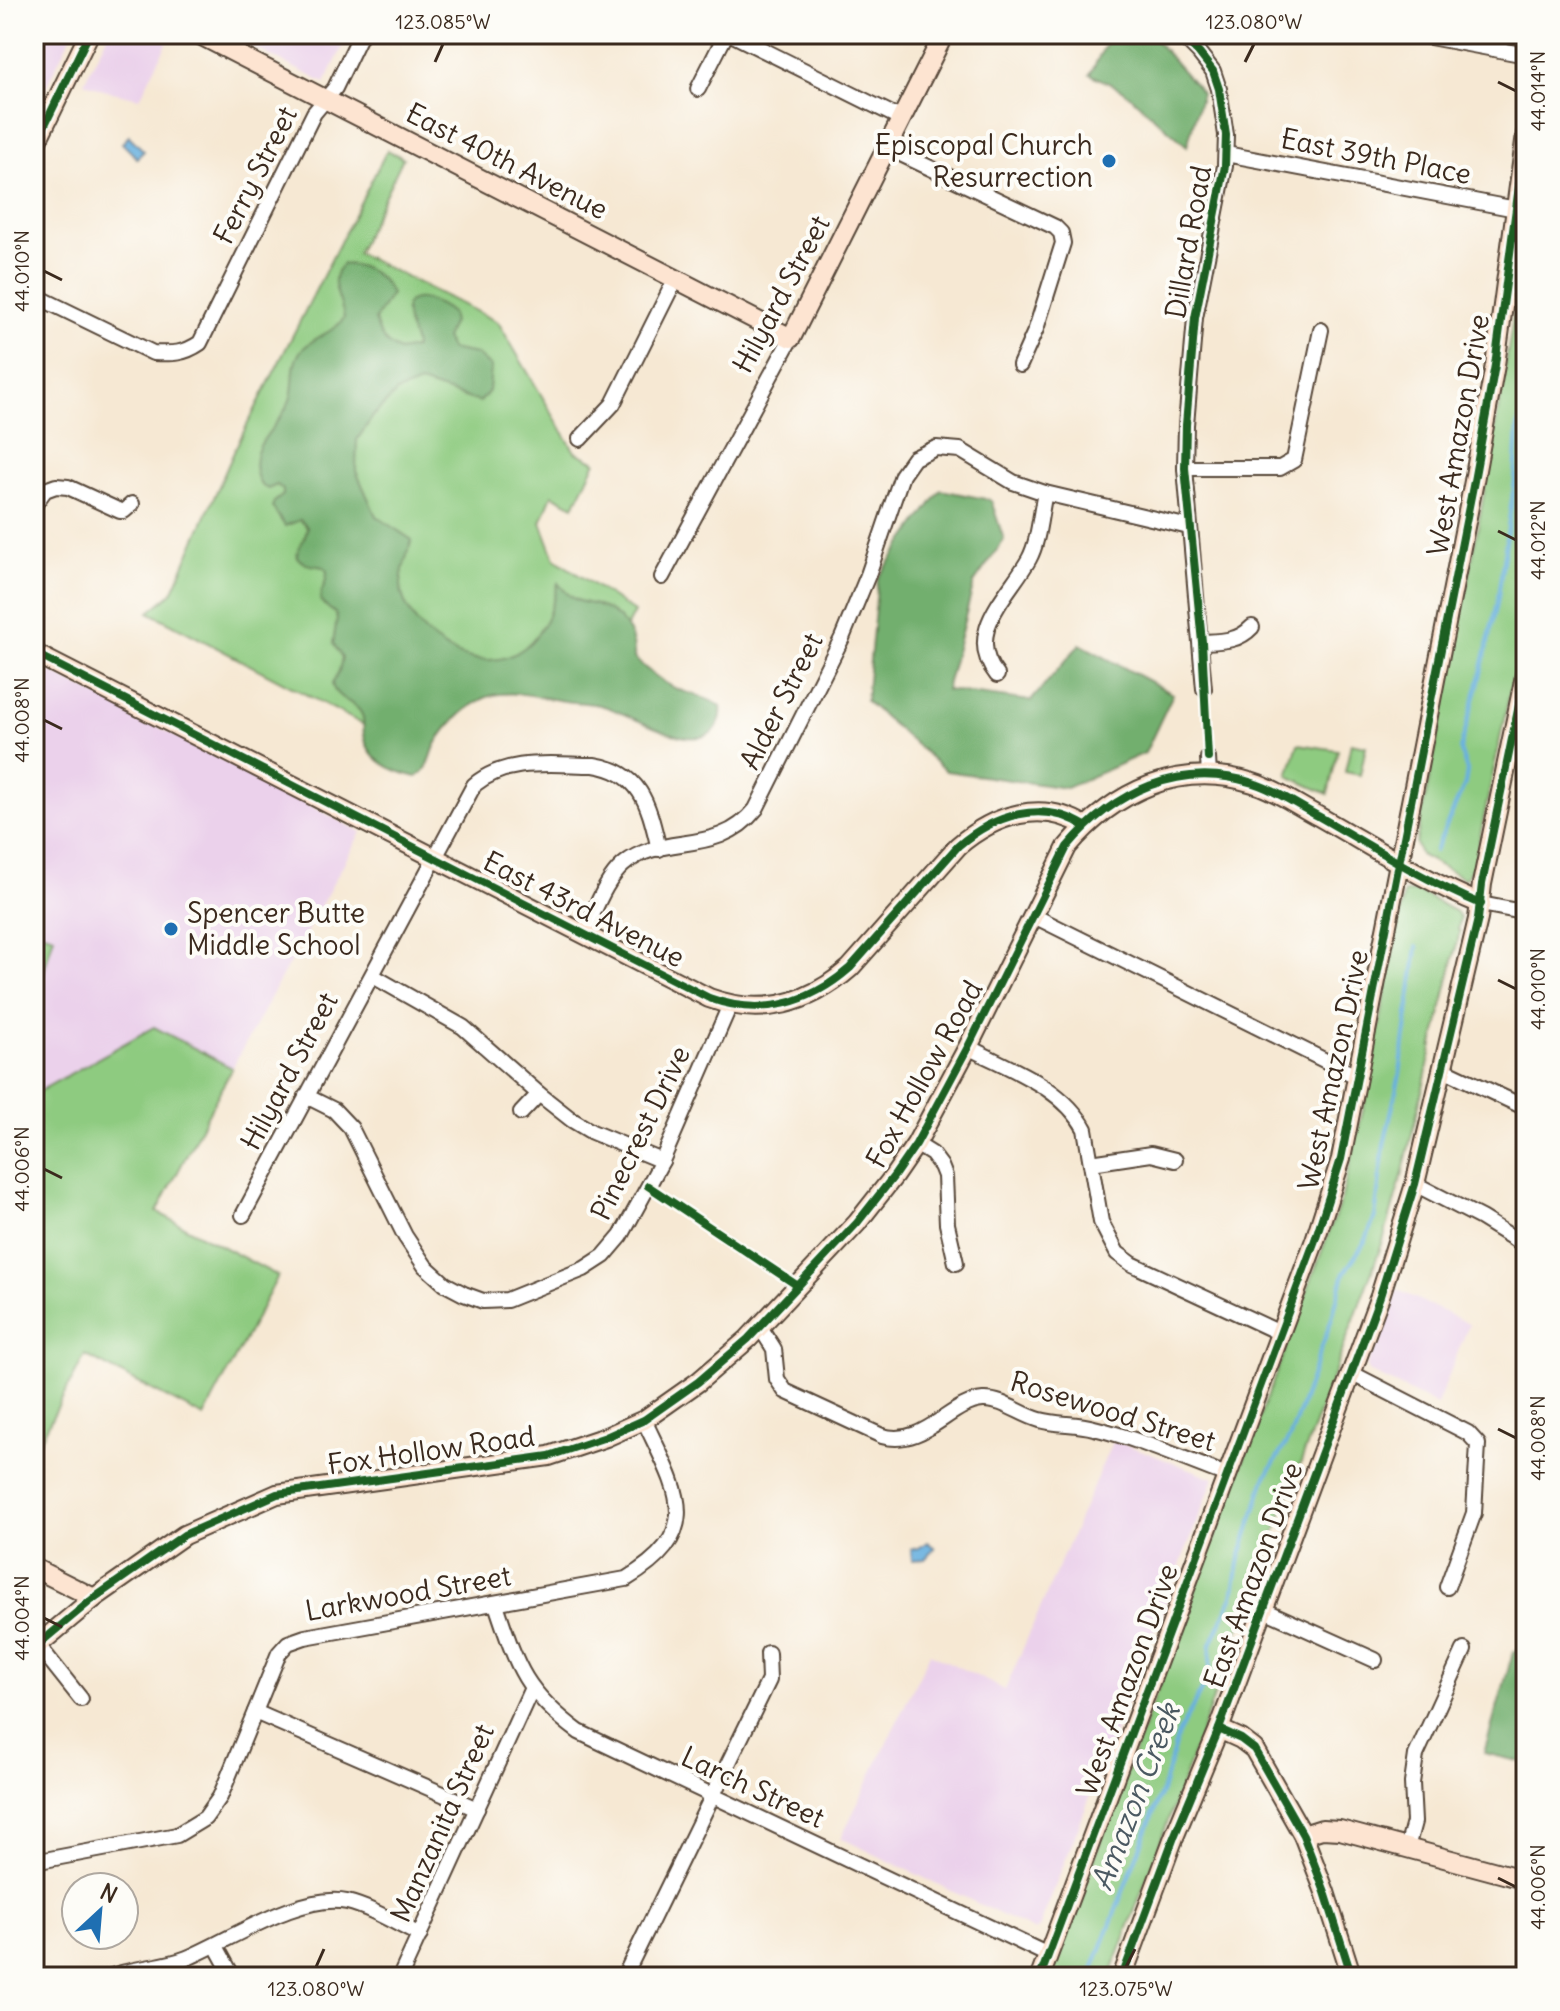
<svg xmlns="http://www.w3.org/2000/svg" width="1560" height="2011" font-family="Delius,sans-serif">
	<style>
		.built { fill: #ebd1eb }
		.green { fill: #8ecb80; stroke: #647a4f; stroke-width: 2 }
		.forest { fill: #72af6e; stroke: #566c46; stroke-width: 2 }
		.water { fill: #68b0df; stroke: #526d7e; stroke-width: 2 }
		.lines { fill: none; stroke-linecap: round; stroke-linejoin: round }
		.stream { stroke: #68b0df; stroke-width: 4 }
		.street-casing { stroke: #574639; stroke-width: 18 }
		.secondary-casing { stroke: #574639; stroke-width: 22 }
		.street { stroke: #fff; stroke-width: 14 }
		.secondary { stroke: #fde4d1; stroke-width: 18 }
		.cycleway-casing { stroke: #fdfcf7; stroke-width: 13 }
		.cycleway { stroke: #1b5e20; stroke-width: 8 }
		.ticks { fill: none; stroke: #3b2a1e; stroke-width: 3 }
		.poi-dot { fill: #1f6fb2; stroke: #fdfcf7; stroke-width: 3 }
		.labels { text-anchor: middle; stroke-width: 8; stroke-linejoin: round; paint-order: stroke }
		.poi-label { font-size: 28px; fill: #3b2a1e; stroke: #fdfcf7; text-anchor: end }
		.street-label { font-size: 28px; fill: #3b2a1e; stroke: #fdfcf7 }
		.water-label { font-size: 30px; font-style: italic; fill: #4b5962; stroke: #fdfcf7 }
		.neatline { fill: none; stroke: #3b2a1e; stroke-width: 3 }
		.ticks-label { font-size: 20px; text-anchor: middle; fill: #3b2a1e }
	</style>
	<rect width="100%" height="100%" fill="#fdfcf7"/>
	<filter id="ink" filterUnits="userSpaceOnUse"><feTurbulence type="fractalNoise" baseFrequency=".0125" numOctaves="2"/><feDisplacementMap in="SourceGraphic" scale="16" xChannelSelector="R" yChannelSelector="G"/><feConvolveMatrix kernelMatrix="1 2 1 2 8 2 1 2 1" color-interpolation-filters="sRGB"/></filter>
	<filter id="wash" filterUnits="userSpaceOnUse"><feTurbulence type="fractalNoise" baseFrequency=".006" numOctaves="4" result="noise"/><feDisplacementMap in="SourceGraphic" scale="32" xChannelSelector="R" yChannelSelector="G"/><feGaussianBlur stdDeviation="1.8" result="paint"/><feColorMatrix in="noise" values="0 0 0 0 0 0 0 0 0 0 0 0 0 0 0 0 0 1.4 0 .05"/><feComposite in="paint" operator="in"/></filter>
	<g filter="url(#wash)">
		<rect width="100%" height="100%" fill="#f6e8d3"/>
		<!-- built -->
		<g class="built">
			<polygon points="34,34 72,34 34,111"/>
			<polygon points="108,34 164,34 170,37 140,98 103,90 84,82"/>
			<polygon points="227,34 349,34 325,83"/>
			<polygon points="34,663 361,832 232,1068 154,1027 39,1092 34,1116"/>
			<polygon points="1394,1288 1469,1324 1437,1405 1368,1371 1367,1366"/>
			<polygon points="1113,1440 1214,1478 1039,1928 1035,1931 841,1838 930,1653 1005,1690"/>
		</g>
		<!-- green -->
		<g class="green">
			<polygon points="387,150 403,158 357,253 498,322 575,452 596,462 574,506 552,495 541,522 555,559 634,612 599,681 457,680 419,754 149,612 172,593 237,445"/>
			<path d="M1526,229V613L1473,870L1471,869L1465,879L1420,855L1416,843C1459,640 1497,435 1526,229Z"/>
			<polygon points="1351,743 1366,746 1360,775 1345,772"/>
			<polygon points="1298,744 1338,750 1328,794 1288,776"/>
			<polygon points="1404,892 1419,892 1456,912 1460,918 1458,930 1460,931 1402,1176 1383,1241 1110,1977 1050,1977 1341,1200 1368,1090"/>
			<polygon points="34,930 54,936 34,1005"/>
			<polygon points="154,1027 232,1068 157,1212 278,1276 204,1417 85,1355 34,1452 34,1116 38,1092"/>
		</g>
		<!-- forest -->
		<g class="forest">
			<polygon points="1111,34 1151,35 1202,93 1187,146 1123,90 1090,74"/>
			<path d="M343,264C365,265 382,274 391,294L375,320C379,336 384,343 399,351L415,348C415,336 407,327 406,316C402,286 440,302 451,313L453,322L445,338L450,349L476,354L491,367L489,391L480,402L420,383L397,392L374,415L357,440L356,471L376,516L412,540C407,556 398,578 402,594C415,641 481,681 524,648C545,631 552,608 558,583C564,590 569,597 577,600C583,603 590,603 596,605C620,613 636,633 634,658C647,670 661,682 677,689C692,695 707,697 721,706C722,714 721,721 716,728C695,757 628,712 603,706C592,703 583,703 573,702C548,700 525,691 500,694C475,696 446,725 435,746C430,758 429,770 417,777C394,772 368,761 364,735C362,725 366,718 359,710C350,700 335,698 332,684L339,671L342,658L333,643L337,619L335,613C307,594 327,595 327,571L323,567C311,564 306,567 297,557C297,545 306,543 307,527L300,520L285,526L272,507L274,502L283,495V490L277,485L268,489C261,486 259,484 257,476C247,443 280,428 290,400C296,384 290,367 300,352C311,337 335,333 344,318C342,298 325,281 343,264Z"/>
			<polygon points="941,490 991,500 1004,540 974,583 946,690 1031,701 1080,644 1173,694 1145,753 1066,788 946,771 866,701 878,578"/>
			<polygon points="1526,1644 1526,1763 1484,1753 1513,1653"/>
		</g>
		<!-- water -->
		<g class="water">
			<polygon points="129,136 144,151 137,158 122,143"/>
			<polygon points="927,1542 935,1548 925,1559 912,1560 911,1549 919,1548"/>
		</g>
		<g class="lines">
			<!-- stream -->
			<g class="stream">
				<polyline points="1435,851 1465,784 1467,771 1460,749 1478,686 1497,603 1515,479 1518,428 1526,395"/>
				<polyline points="1090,1977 1163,1788 1178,1734 1209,1676 1211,1644 1233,1596 1240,1558 1265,1478 1290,1437 1332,1318 1344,1273 1366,1240 1375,1217 1384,1145 1400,1074 1417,947"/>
			</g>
		</g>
	</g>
	<g filter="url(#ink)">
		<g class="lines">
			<!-- street casing -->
			<g class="street-casing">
				<g id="street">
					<polyline points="731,34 902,119"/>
					<polyline points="1180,34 1199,53 1213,71 1219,89 1226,135 1225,166 1195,318 1186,425 1185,468 1204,689"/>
					<polyline points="1414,34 1526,55"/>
					<polyline points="698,89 726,34"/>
					<polyline points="888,148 1055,227 1061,233 1063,243 1036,329 1020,365"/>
					<polyline points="1226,154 1516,209"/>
					<path d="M34,295L153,353C172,354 184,354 200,343L314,113L335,88L361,34"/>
					<polyline points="580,439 613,404 675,280"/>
					<polyline points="1185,468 1280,468 1294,460 1321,330"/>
					<polyline points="34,505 45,490 56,486 68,487 120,511 124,511 132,504"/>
					<polyline points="662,577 791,338"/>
					<path d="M1202,642C1221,641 1238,642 1252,627"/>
					<path d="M997,675C963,633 1009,595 1029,559C1039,541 1040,514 1045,493"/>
					<polyline points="1208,758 1209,775"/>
					<polyline points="1481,904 1512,910 1526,909"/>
					<polyline points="1034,916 1358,1077"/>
					<path d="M583,934C595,911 604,882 623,865C662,831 717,858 756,809L842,638L868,575L902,475L914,458L936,448L960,450L1013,482L1045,493L1189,527"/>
					<polyline points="373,976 463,1027 539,1094"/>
					<path d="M968,1047C1009,1069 1062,1086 1085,1129L1101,1222L1117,1253L1132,1264L1280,1333"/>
					<polyline points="1443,1069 1526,1108"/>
					<polyline points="306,1096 334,1110 351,1128 405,1236 425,1266 445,1284 464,1294 483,1301 507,1300 584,1269 604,1256 621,1236 662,1161 730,1005"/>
					<polyline points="521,1113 539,1094 572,1120 592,1132 662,1161"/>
					<polyline points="916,1144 932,1154 941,1166 945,1176 947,1224 956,1263"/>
					<polyline points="1091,1163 1151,1154 1175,1160"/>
					<polyline points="1415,1184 1481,1218 1526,1246"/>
					<path d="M243,1215L474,785C507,757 554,765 594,765C643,772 649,808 659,849"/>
					<path d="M760,1327L774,1349L777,1379L785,1391L882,1436C924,1448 950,1402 983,1400C1003,1399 1021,1415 1040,1420C1057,1425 1076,1423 1094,1428C1139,1439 1183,1459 1227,1475"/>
					<polyline points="1351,1373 1468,1433 1478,1444 1474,1513 1447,1587"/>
					<path d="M496,1604C517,1667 524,1691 579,1732L1048,1955"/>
					<polyline points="1253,1605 1375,1660"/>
					<polyline points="38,1645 81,1699"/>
					<polyline points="255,1712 477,1809"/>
					<polyline points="1407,1848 1414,1822 1412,1783 1416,1755 1464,1650"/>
					<path d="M34,1862L177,1835L205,1818L220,1797L279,1653L288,1643L305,1637L626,1579C708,1530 676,1489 644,1420"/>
					<polyline points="216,1946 233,1977"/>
					<path d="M109,1977C134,1967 162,1968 187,1958C230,1940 302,1892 347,1902C372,1908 397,1924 420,1935"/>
					<polyline points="400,1977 531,1690"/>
					<polyline points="624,1977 769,1680 768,1653"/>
				</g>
			</g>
			<!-- secondary casing -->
			<g class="secondary-casing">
				<g id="secondary">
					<polyline points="198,34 791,338 944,34"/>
					<polyline points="34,147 89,34"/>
					<path d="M34,653L709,998C761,1017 809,1004 850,968L958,846C994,815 1042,799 1085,826"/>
					<polyline points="34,1568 94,1598"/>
					<path d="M34,1648L94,1598L184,1535L277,1494L549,1456L606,1437L644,1420L698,1382L748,1339L857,1223L894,1176L916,1144L968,1047L1067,847C1114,791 1180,760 1253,783C1276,790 1297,805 1318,816C1371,846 1425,881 1481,904"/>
					<polyline points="1219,1729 1241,1739 1254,1749 1303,1835 1325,1892 1352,1977"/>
					<polyline points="1303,1835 1322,1829 1340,1830 1526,1880"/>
					<polyline points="1040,1977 1315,1240 1341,1159 1474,481 1495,365 1526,134"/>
					<polyline points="1122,1977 1174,1837 1219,1729 1380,1296 1415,1184 1478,919 1482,884 1526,671"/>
				</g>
			</g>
			<!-- street -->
			<use href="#street" class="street"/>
			<!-- secondary -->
			<use href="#secondary" class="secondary"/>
			<!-- cycleway casing -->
			<g class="cycleway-casing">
				<g id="cycleway">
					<polyline points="1180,34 1199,53 1213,71 1219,89 1226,135 1225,166 1195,318 1186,425 1185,468 1202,642 1208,758"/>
					<polyline points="34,147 89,34"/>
					<path d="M34,653L709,998C761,1017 809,1004 850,968L958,846C994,815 1042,799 1085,826"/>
					<polyline points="648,1186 798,1286"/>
					<path d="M34,1648L94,1598L184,1535L277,1494L549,1456L606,1437L644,1420L698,1382L748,1339L857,1223L894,1176L916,1144L968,1047L1067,847C1114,791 1180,760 1253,783C1276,790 1297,805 1318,816C1371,846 1425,881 1481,904"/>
					<polyline points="1219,1729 1241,1739 1254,1749 1303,1835 1325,1892 1352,1977"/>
					<polyline points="1040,1977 1315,1240 1341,1159 1474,481 1495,365 1526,134"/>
					<polyline points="1122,1977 1174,1837 1219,1729 1380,1296 1415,1184 1478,919 1482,884 1526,671"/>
				</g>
			</g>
			<!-- cycleway -->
			<use href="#cycleway" class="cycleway"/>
		</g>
	</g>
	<!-- ticks -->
	<path class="ticks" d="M435,62L443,44M1245,62L1254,44M1498,82L1516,91M44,271L62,280M1498,531L1516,540M44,720L62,729M1498,980L1516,989M44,1169L62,1178M1498,1429L1516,1438M44,1618L62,1627M1498,1878L1516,1887M316,1967L324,1949M1126,1967L1135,1949"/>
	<!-- markers -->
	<g class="poi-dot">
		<circle cx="1109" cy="161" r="8"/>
		<circle cx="171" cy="929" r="8"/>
	</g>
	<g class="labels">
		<!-- poi labels -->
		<g class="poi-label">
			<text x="1093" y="155">Episcopal Church<tspan x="1093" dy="32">Resurrection</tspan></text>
			<text x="187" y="923" text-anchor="start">Spencer Butte<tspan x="187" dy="32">Middle School</tspan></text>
		</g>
		<!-- street labels -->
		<g class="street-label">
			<text transform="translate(1376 156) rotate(11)" y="10">East 39th Place</text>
			<text transform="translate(507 161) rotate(27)" y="10">East 40th Avenue</text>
			<text transform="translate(255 175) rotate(-63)" y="10">Ferry Street</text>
			<text transform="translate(1188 242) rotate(-80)" y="10">Dillard Road</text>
			<text transform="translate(781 294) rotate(-62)" y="10">Hilyard Street</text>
			<text transform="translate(1458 435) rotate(-80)" y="10">West Amazon Drive</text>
			<text transform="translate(781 701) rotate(-63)" y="10">Alder Street</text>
			<text transform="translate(584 909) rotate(27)" y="10">East 43rd Avenue</text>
			<text transform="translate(1333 1070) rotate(-78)" y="10">West Amazon Drive</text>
			<text transform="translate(289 1071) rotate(-62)" y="10">Hilyard Street</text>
			<text transform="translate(924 1074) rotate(-61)" y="10">Fox Hollow Road</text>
			<text transform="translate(640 1133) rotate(-64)" y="10">Pinecrest Drive</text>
			<text transform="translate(1113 1411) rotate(17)" y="10">Rosewood Street</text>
			<text transform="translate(431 1450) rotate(-8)" y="10">Fox Hollow Road</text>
			<text transform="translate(1253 1575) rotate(-70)" y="10">East Amazon Drive</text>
			<text transform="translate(408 1593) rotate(-10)" y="10">Larkwood Street</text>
			<text transform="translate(1127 1680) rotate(-70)" y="10">West Amazon Drive</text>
			<text transform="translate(753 1787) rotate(25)" y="10">Larch Street</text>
			<text transform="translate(442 1823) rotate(-66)" y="10">Manzanita Street</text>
		</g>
		<!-- water labels -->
		<g class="water-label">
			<text transform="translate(1136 1797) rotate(-69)" y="10">Amazon Creek</text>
		</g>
	</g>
	<!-- margin -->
	<rect width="1560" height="2011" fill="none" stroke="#fdfcf7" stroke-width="88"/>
	<!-- north arrow -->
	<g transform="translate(100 1911) rotate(26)"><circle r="38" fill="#fdfcf7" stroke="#afa8a0" stroke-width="2"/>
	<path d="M0-6L14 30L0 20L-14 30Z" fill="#1f6fb2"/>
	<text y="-12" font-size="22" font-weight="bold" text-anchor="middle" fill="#3b2a1e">N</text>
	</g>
	<rect x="44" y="44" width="1472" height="1923" class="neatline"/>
	<g class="ticks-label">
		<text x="443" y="29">123.085°W</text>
		<text x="1254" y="29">123.080°W</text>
		<text transform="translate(1538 91) rotate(-90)" y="7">44.014°N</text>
		<text transform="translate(22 271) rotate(-90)" y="7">44.010°N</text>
		<text transform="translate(1538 540) rotate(-90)" y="7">44.012°N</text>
		<text transform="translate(22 720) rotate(-90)" y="7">44.008°N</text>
		<text transform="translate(1538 989) rotate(-90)" y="7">44.010°N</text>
		<text transform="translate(22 1169) rotate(-90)" y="7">44.006°N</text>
		<text transform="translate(1538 1438) rotate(-90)" y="7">44.008°N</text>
		<text transform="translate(22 1618) rotate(-90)" y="7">44.004°N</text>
		<text transform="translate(1538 1887) rotate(-90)" y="7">44.006°N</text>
		<text x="316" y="1996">123.080°W</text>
		<text x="1126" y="1996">123.075°W</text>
	</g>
</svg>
